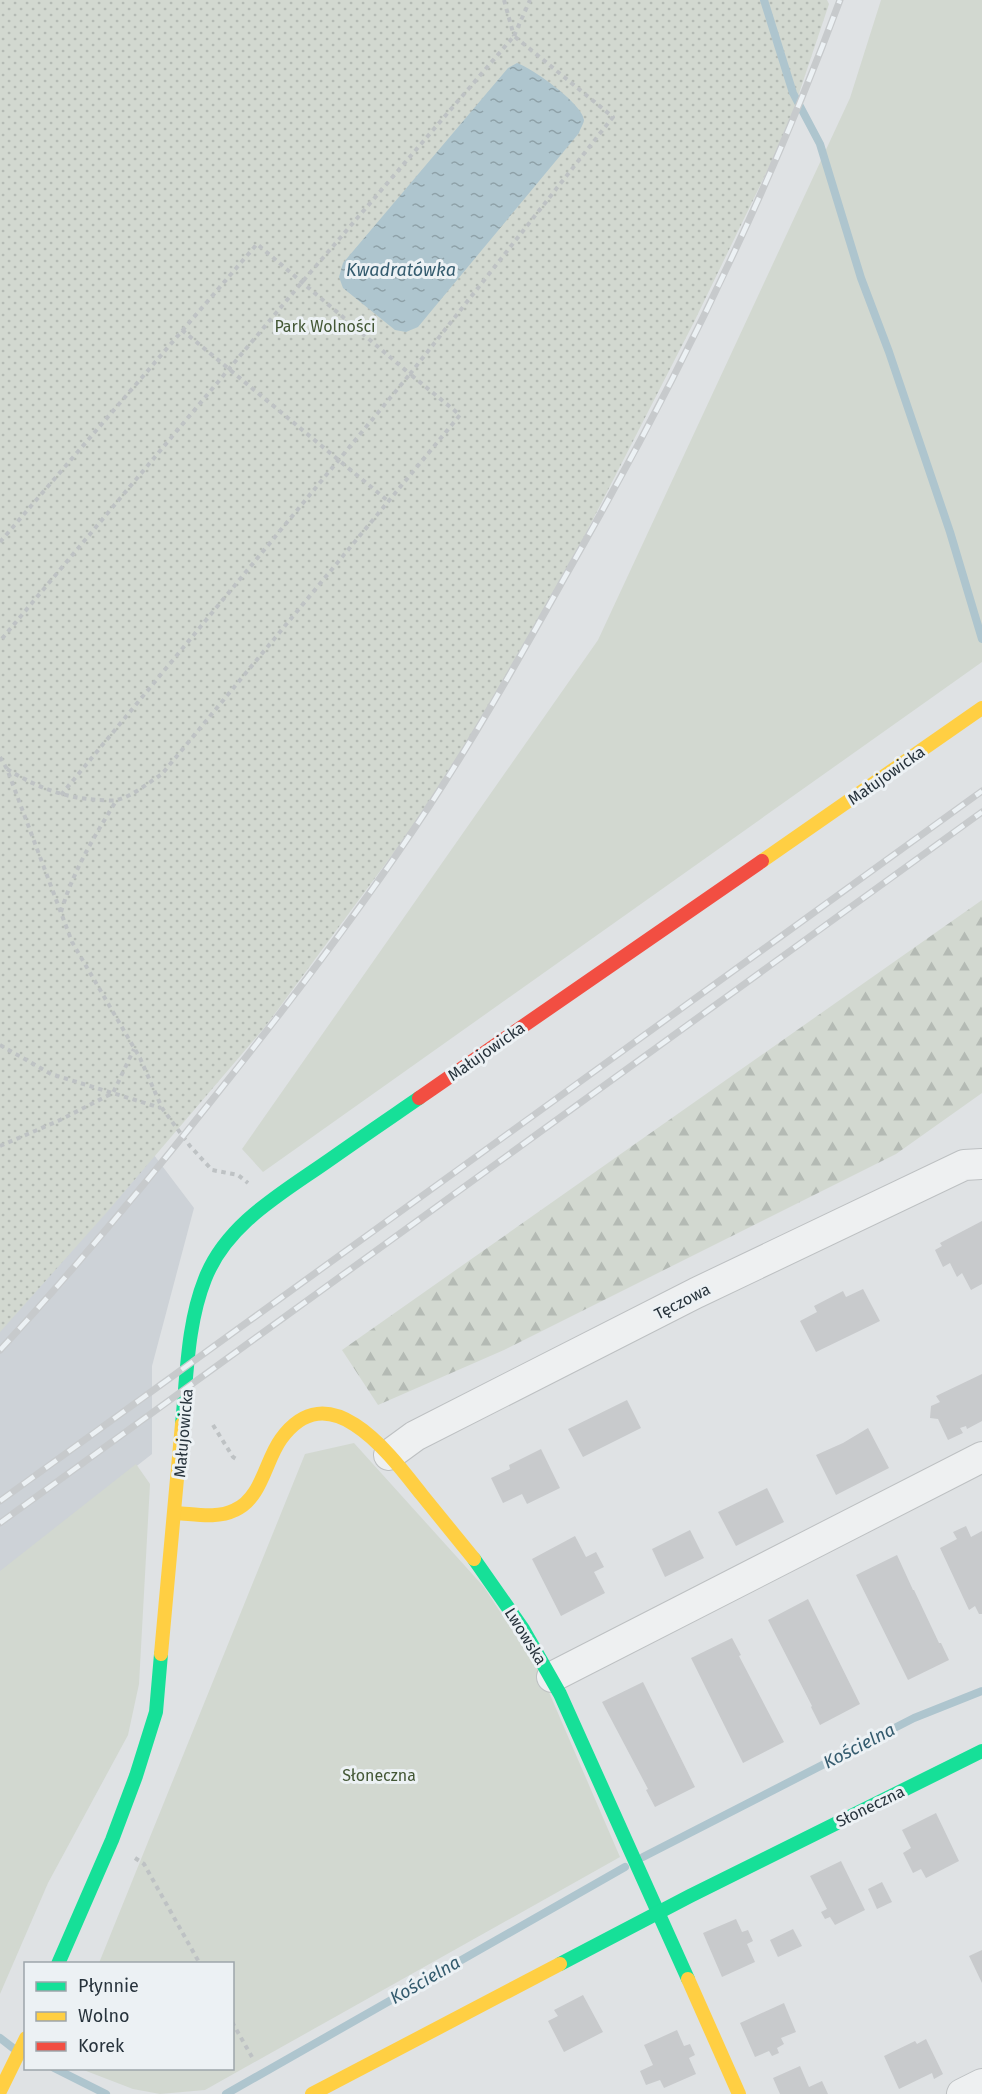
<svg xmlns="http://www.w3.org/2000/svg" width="982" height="2094" font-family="'Fira Sans',sans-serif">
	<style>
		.built { fill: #cdd2d7 }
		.green { fill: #d2d8d0 }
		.forest { fill: url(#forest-firs) }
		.park { fill: url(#park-dots) }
		.water { fill: url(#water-ripples) }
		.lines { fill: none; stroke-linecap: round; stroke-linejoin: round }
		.stream { stroke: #aec5ce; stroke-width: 8 }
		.building { fill: #c8cacc }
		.street-casing { stroke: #bdc0c2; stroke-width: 32 }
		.path { stroke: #bec2c4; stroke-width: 4; stroke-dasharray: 4.5 4.5; stroke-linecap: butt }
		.street { stroke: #eef0f1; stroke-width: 30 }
		.fast { stroke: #16e098; stroke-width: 14 }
		.slow { stroke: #ffcf43; stroke-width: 14 }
		.jam { stroke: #f24e42; stroke-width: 14 }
		.rail-casing { stroke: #c7cacc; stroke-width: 7 }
		.rail { stroke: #ecf1f4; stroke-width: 4.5; stroke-dasharray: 14; stroke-linecap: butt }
		.labels { text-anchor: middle; stroke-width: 6; stroke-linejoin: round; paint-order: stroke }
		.park-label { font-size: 16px; fill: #435735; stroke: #ecf1f4 }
		.street-label { font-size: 16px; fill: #27333c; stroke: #ecf1f4 }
		.water-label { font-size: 18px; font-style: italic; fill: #345b6e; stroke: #ecf1f4 }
	</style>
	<defs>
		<pattern id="forest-firs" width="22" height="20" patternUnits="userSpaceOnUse" patternTransform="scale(1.5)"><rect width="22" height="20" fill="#d2d8d0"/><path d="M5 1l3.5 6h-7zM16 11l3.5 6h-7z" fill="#b4bab4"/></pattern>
		<pattern id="park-dots" width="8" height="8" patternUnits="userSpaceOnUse" patternTransform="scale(1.5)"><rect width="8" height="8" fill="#d2d8d0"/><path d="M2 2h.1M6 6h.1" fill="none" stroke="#b4bab4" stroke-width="1.8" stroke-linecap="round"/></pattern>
		<pattern id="water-ripples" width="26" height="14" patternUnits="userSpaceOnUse" patternTransform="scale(1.5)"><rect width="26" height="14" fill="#aec5ce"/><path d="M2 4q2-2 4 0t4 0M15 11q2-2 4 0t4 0" fill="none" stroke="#8ea1a8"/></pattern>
	</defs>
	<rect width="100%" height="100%" fill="#dfe2e4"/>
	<!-- built -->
	<polygon class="built" points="135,1130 194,1208 152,1366 152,1454 0,1573 0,1272"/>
	<!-- green -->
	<g class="green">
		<polygon points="881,0 982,0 982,662 263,1172 242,1149 598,640 850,98"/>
		<polygon points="354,1443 484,1587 542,1676 620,1857 205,2090 160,2094 133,2089 81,2069 232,2068 232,1964 99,1963 305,1454"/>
		<polygon points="136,1464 150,1484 139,1684 128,1735 48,1883 0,1994 0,1571"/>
	</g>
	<!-- forest -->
	<polygon class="forest" points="982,900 982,1093 896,1154 504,1350 378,1405 342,1350"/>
	<!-- park -->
	<polygon class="park" points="0,0 827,0 829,4 786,132 694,322 543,617 423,813 265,1027 107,1212 0,1332"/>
	<!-- water -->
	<path class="water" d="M517,63C532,68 583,104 584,120C584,123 580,129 579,133L418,327L406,332L395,330L343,288L339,277L343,263L508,68Z"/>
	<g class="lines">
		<!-- stream -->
		<g class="stream">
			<polyline points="764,0 793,93 820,144 861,278 889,352 950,532 982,639"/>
			<polyline points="643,1857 914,1718 982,1691"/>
			<polyline points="0,2038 13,2048"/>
			<polyline points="54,2068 106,2094"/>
			<polyline points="226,2094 625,1867"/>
		</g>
	</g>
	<!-- building -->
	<g class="building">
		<polygon points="982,1221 982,1284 971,1290 962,1273 957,1277 950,1263 943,1267 935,1250 942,1246 940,1243"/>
		<polygon points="863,1289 880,1321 816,1352 800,1321 817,1312 814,1306 843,1291 846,1297"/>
		<polygon points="982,1374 982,1421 967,1429 966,1426 960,1428 963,1433 948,1440 938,1419 930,1418 931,1406 940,1402 936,1396"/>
		<polygon points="627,1400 641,1428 583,1457 568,1429"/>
		<polygon points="868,1428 889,1468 836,1495 816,1455 843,1443"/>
		<polygon points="541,1449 560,1488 527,1504 522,1494 503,1503 491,1478 510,1469 509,1465"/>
		<polygon points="767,1488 784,1522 736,1546 718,1512"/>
		<polygon points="966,1526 971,1537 982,1531 982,1614 979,1614 975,1606 969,1610 940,1548 957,1539 953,1532"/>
		<polygon points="690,1530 704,1558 665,1577 652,1549"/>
		<polygon points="575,1536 586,1557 596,1552 604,1567 594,1572 605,1593 561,1616 532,1559"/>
		<polygon points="897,1555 913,1590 914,1590 939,1643 941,1643 949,1660 908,1680 856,1575"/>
		<polygon points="808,1599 860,1704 820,1725 811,1707 812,1706 768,1620"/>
		<polygon points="732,1638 741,1655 739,1656 784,1742 743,1763 691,1658"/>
		<polygon points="643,1682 695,1787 655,1807 646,1790 648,1789 602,1702"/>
		<polygon points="936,1813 959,1861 926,1878 921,1869 913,1873 903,1853 911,1848 902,1830"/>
		<polygon points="841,1861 865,1910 835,1925 830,1917 825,1919 821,1912 827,1909 810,1876"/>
		<polygon points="882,1882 892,1902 877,1909 868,1889"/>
		<polygon points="736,1919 742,1932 748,1930 753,1941 747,1944 755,1962 722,1977 703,1933"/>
		<polygon points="793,1929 802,1946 778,1957 770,1940"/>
		<polygon points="982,1950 982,1983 969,1956"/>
		<polygon points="583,1995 603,2032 564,2052 548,2021 558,2016 554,2010"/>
		<polygon points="784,2003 796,2032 781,2038 784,2044 777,2048 779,2053 772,2056 769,2051 755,2057 740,2023"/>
		<polygon points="677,2030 684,2046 690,2044 695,2055 689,2058 696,2074 664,2088 660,2080 646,2085 640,2071 653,2065 644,2045"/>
		<polygon points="926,2039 943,2074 934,2079 932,2073 899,2089 884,2056 915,2041 917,2044"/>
		<polygon points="800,2066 809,2087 822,2081 828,2094 780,2094 773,2078"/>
	</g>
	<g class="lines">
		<!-- street casing -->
		<g class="street-casing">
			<g id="street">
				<polyline points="389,1455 415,1436 696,1293 964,1165 982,1164"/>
				<polyline points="552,1677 982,1457"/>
				<polyline points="962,2094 982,2084"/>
			</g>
		</g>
		<!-- path -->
		<g class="path">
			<polyline points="504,0 514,36"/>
			<polyline points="514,36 530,0"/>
			<polyline points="182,330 388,501"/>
			<polyline points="0,542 257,244 410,374 613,117 514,36 303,281 0,641"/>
			<polyline points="0,757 7,769 72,942 140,1058 162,1108 190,1146 212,1170 238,1175 248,1183"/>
			<path d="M7,769C36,787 64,798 99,800C104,800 112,801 117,800C133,796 148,783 162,774L460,415L410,374L61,795"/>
			<path d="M61,912C73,871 94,837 116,801"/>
			<polyline points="0,1045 51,1074 161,1108"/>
			<polyline points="0,1146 58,1121 113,1093 134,1049"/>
			<polyline points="213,1425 233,1457 238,1460"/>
			<polyline points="135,1858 144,1864 200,1964"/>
			<polyline points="232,2022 252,2057"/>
		</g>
		<!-- street -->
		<use href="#street" class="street"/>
		<!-- fast -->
		<g class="fast">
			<path d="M182,1424C187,1376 187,1324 205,1279C226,1225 279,1195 325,1163C356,1141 387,1120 419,1098"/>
			<polyline points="474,1559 523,1629 560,1694 688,1979"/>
			<polyline points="58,1964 112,1840 136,1776 156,1712 161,1654"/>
			<polyline points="560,1964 690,1896 982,1751"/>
		</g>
		<!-- slow -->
		<g class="slow">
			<polyline points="762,861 982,708"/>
			<path d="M176,1513C195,1514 217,1519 235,1510C262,1498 265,1461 281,1439C330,1371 392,1457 422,1495C440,1517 457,1538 474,1559"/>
			<polyline points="161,1654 182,1424"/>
			<polyline points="688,1979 739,2094"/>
			<polyline points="0,2091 26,2038"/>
			<polyline points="312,2094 560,1964"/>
		</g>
		<!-- jam -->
		<polyline class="jam" points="419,1098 762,861"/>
		<!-- rail casing -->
		<g class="rail-casing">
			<g id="rail">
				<path d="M0,1350C73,1271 141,1189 208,1105C285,1009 360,911 428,808C484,723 533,633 583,545C682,370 770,188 840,0"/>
				<polyline points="0,1501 982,791"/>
				<polyline points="0,1523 982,812"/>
			</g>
		</g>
		<!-- rail -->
		<use href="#rail" class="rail"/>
	</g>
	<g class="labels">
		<!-- park labels -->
		<g class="park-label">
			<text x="325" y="332">Park Wolności</text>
			<text x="379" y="1781">Słoneczna</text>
		</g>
		<!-- street labels -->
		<g class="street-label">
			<text transform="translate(886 775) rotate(-35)" y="6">Małujowicka</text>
			<text transform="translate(486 1051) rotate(-35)" y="6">Małujowicka</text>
			<text transform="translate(682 1301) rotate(-27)" y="6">Tęczowa</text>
			<text transform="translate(183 1433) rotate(-85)" y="6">Małujowicka</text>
			<text transform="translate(526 1636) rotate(58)" y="6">Lwowska</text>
			<text transform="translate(870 1806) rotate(-26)" y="6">Słoneczna</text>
		</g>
		<!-- water labels -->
		<g class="water-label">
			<text x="401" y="276">Kwadratówka</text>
			<text transform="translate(859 1746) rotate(-27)" y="6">Kościelna</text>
			<text transform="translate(425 1980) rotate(-30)" y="6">Kościelna</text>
		</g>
	</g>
	<!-- legend -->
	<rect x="24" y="1962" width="210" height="108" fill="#ecf1f4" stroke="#9da5aa" stroke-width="1.5"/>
	<rect x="36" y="1982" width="30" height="9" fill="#16e098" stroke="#9da5aa" stroke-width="1.5"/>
	<text x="78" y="1992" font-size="18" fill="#27333c">Płynnie</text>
	<rect x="36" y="2012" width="30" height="9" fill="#ffcf43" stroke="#9da5aa" stroke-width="1.5"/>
	<text x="78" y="2022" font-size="18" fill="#27333c">Wolno</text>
	<rect x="36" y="2042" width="30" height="9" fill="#f24e42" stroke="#9da5aa" stroke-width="1.5"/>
	<text x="78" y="2052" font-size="18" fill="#27333c">Korek</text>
</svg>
